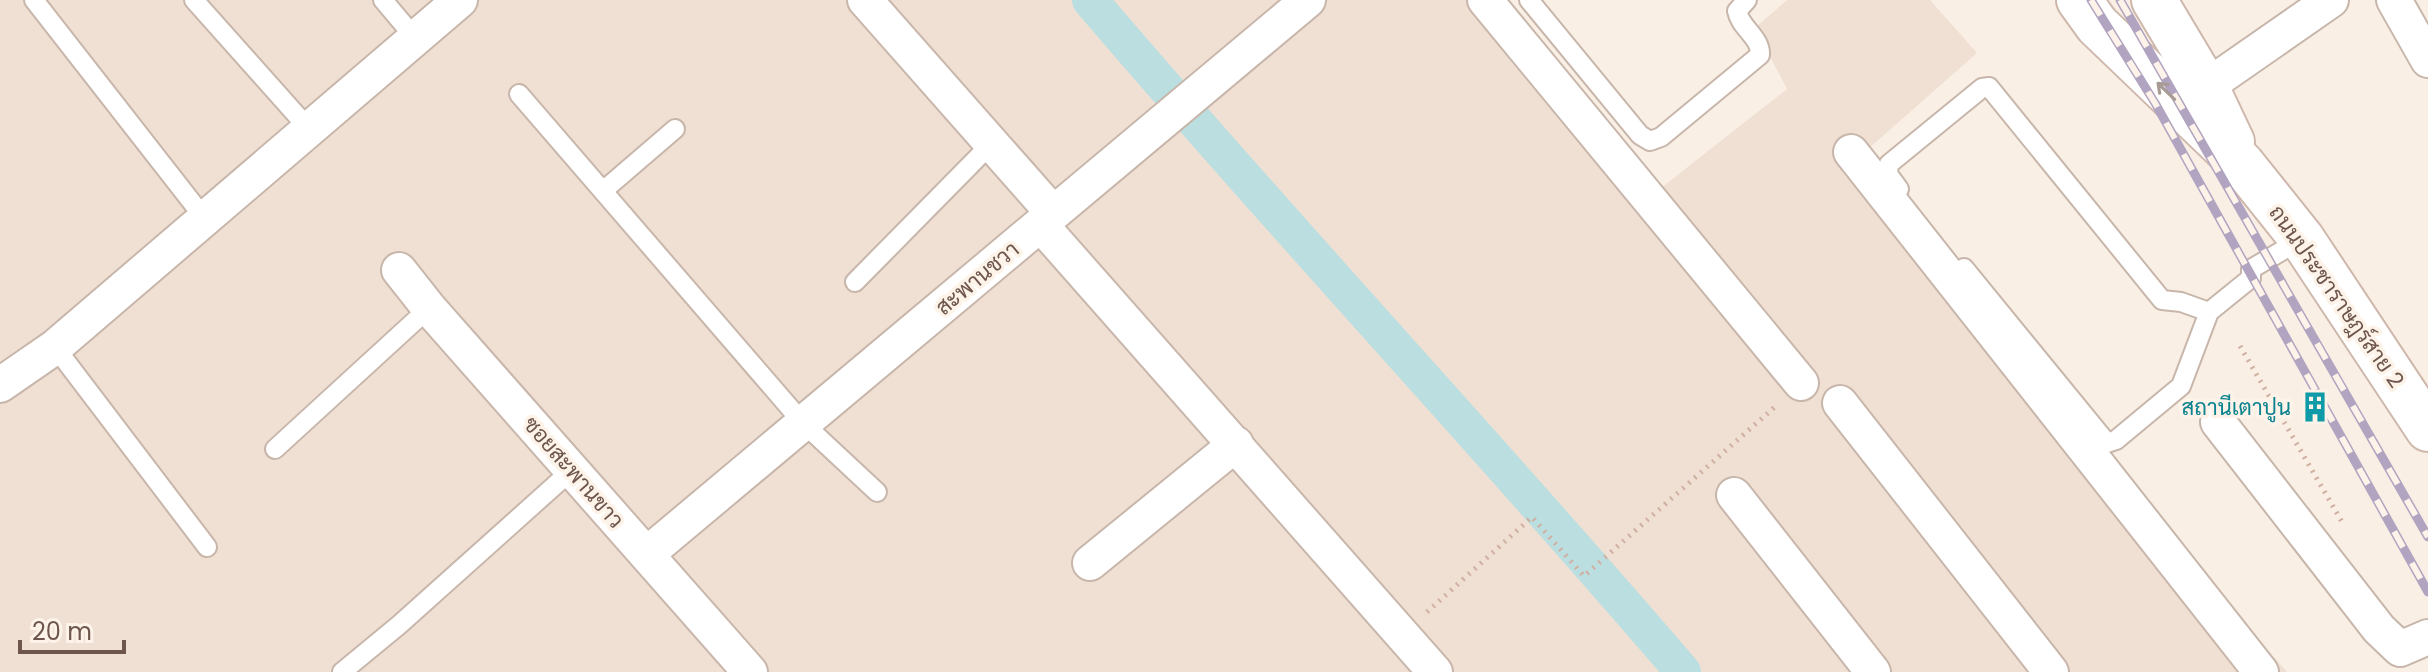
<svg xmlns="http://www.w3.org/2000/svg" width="2428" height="672" font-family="Poppins,Sarabun,sans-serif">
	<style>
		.residential { fill: #f0e0d3 }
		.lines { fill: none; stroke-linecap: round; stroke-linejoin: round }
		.canal { stroke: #bbdee0; stroke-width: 36 }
		.service-casing { stroke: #c8b6ab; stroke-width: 22 }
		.minor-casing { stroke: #c8b6ab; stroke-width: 38 }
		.secondary-casing { stroke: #ceb8ac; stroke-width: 48 }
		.path { stroke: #d0b0a2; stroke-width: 5; stroke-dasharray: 2 6; stroke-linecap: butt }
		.service { stroke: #fff; stroke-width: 18 }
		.minor { stroke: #fff; stroke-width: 34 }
		.secondary { stroke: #fff; stroke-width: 44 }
		.rail-casing { stroke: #b1a4c1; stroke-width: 9 }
		.rail { stroke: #fdf3e9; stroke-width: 6; stroke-dasharray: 18; stroke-linecap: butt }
		.oneway { stroke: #a89a94 }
		.labels { text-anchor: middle; stroke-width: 7; stroke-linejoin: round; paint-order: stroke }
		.street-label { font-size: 22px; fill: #6e564c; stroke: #fdf3e9 }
		.culture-label { font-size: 22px; fill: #0d838f; stroke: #fdf3e9; text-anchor: end }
	</style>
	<rect width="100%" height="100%" fill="#f9efe4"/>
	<!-- residential -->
	<polygon class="residential" points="0,0 1503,0 1661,188 1787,89 1755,28 1787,0 1930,0 1977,53 1842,172 2287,672 0,672"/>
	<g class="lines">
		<!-- canal -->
		<path class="canal" d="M1090,0C1284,228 1489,445 1683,672"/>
		<!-- service casing -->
		<g class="service-casing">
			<g id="service">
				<polyline points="34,0 205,219"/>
				<polyline points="194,0 309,129"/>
				<polyline points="383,0 415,38"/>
				<path d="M1529,0L1640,135L1650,141L1661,137L1760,55C1761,37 1740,28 1737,11L1747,0"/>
				<polyline points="519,94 803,423 877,492"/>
				<polyline points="1899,189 1888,174 1889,164 1982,88 1989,87 2162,300 2181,302 2209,312 2251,278 2251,269 2302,239"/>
				<polyline points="604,190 675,129"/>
				<polyline points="1964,268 2107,443 2116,440 2181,386 2209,312"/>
				<polyline points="855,282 991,144"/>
				<polyline points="55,347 207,547"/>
				<polyline points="275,449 429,308"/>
				<polyline points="342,672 399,625 572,470"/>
			</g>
		</g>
		<!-- minor casing -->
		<g class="minor-casing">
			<g id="minor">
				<polyline points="865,0 1053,213"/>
				<polyline points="1485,0 1801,383"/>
				<polyline points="2394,0 2428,60"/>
				<polyline points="2206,87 2331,0"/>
				<polyline points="1851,152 2261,672"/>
				<polyline points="1041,225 1435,672"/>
				<polyline points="399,270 429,308 750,672"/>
				<polyline points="0,385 55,347 460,0"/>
				<polyline points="1840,403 2051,672"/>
				<polyline points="2218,422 2379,629 2400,649 2428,637"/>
				<polyline points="1734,495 1873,672"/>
				<polyline points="647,554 1308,0"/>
				<polyline points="1090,563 1236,444"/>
			</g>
		</g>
		<!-- secondary casing -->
		<g class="secondary-casing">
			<g id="secondary">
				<polyline points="2079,0 2097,25 2242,164 2302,239 2428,429"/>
				<polyline points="2154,0 2206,87 2232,142"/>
			</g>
		</g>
		<!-- path -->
		<g class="path">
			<polyline points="2240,346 2342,522"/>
			<polyline points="1427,612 1532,517 1584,576 1777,405"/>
		</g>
		<!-- service -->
		<use href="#service" class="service"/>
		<!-- minor -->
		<use href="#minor" class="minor"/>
		<!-- secondary -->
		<use href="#secondary" class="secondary"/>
		<!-- rail casing -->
		<g class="rail-casing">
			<g id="rail">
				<polyline points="2091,0 2155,103 2428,592"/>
				<polyline points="2120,0 2428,537"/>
			</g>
		</g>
		<!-- rail -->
		<use href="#rail" class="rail"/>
	</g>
	<!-- one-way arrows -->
	<defs><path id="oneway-shaft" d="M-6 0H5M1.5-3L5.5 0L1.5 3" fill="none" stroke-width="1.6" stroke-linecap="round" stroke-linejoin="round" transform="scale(2)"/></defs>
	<use class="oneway" href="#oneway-shaft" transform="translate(2166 91) rotate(-136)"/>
	<!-- icons -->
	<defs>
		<g id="building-bare" transform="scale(2.4)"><path d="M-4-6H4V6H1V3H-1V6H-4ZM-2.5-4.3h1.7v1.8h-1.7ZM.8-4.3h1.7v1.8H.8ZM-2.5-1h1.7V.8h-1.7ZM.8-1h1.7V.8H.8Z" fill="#0f9aa8" stroke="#fdf3e9" stroke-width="2.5" paint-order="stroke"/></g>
	</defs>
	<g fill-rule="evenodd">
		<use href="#building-bare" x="2315" y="407"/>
	</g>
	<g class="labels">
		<!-- street labels -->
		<g class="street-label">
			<text transform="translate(977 278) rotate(-40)" y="8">สะพานชวา</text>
			<text transform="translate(2337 296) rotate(55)" y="8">ถนนประชาราษฎร์สาย 2</text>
			<text transform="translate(574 472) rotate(49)" y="8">ซอยสะพานขาว</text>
		</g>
		<!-- culture labels -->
		<g class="culture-label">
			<text x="2291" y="415">สถานีเตาปูน</text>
		</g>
	</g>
	<!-- scale -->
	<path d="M20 640v12h104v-12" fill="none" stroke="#6e564c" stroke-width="4"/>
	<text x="32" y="640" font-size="24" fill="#6e564c" stroke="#fdf3e9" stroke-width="6" paint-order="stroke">20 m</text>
</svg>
